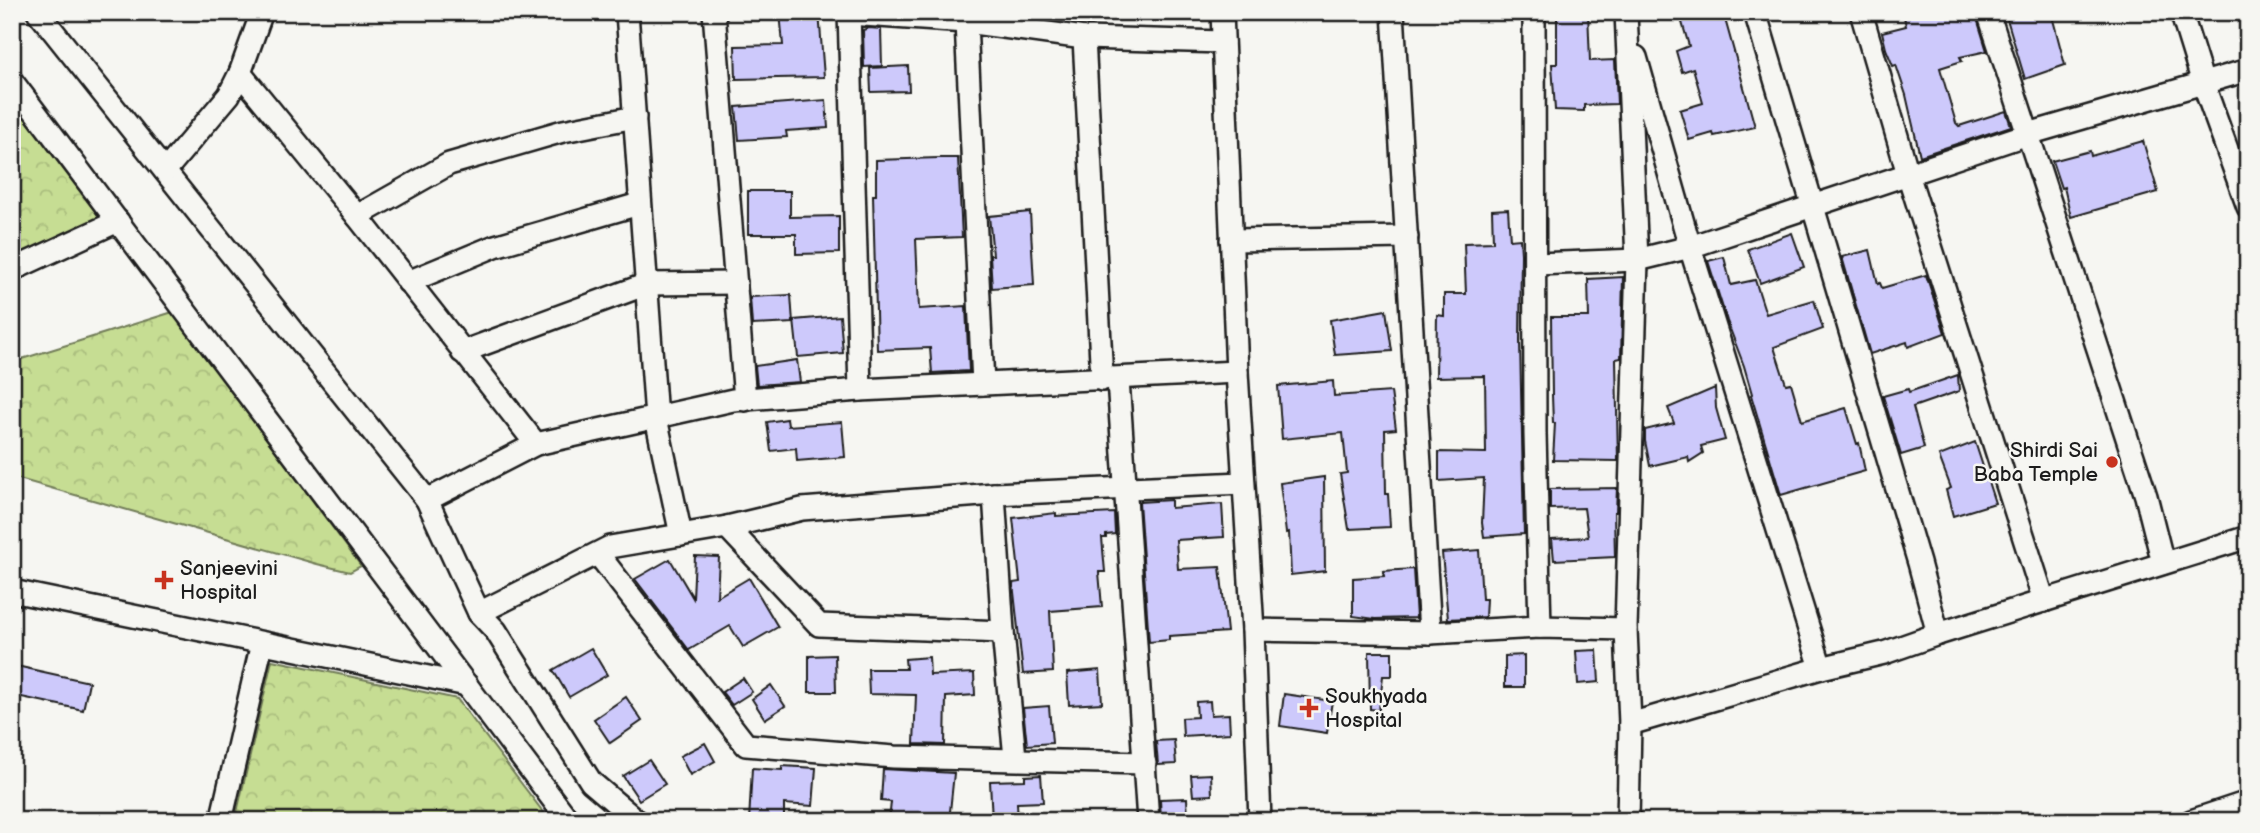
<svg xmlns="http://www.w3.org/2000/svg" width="2260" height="833" font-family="'Balsamiq Sans',sans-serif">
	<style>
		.park { fill: url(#park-crowns); stroke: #717c58; stroke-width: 2 }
		.building { fill: #cdc9fb; stroke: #1c1c1c; stroke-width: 2 }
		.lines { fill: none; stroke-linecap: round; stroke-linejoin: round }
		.street-casing { stroke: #1c1c1c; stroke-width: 26 }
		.street { stroke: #f6f6f2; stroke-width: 21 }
		.poi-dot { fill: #c8321e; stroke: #f6f6f2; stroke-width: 2.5 }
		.labels { text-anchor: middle; stroke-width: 5; stroke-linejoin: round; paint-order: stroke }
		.poi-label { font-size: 21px; fill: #1c1c1c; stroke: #f6f6f2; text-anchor: start }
	</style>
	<defs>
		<pattern id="park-crowns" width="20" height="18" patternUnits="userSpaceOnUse" patternTransform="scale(1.75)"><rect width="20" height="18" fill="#c6dd93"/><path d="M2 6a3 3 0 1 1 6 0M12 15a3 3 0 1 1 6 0" fill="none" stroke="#aabd7e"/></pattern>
	</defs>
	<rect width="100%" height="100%" fill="#f6f6f2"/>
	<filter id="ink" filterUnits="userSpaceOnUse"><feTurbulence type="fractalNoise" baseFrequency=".0143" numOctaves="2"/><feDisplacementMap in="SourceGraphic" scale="14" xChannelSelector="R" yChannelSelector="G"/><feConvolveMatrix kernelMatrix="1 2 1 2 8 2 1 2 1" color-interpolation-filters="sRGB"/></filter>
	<g filter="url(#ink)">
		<!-- park -->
		<g class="park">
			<polygon points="12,101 106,226 12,255"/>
			<polygon points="173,312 361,566 350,572 317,564 12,477 12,362"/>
			<polygon points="272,660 457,699 550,821 235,821"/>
		</g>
		<!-- building -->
		<g class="building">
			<polygon points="780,12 819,12 824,77 736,79 735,46 783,45"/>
			<polygon points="1557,12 1588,12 1590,61 1615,60 1617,104 1584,105 1584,111 1555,110 1552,64 1557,64"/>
			<polygon points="1679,12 1723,12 1755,127 1714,136 1713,133 1689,140 1680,110 1703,103 1693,68 1682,72 1676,51 1689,46"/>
			<polygon points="1903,12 1975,12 1987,51 1960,57 1962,61 1940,68 1956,123 1959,126 2006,111 2011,126 1920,156 1906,95 1896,65 1893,66 1886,49 1882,32 1906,26"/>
			<polygon points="2002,12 2051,12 2065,65 2025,79 2007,19 2004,19"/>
			<polygon points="869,28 881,29 882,66 864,67 863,30"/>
			<polygon points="908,66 909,91 871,92 870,68"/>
			<polygon points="826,100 828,128 786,131 787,137 739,140 736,107"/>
			<polygon points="2143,141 2158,192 2071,217 2064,187 2061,188 2052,161 2090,151 2091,156"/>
			<polygon points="939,158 958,158 962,237 916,239 919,309 966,306 969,371 932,373 930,348 877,350 873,195 876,195 876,160"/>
			<polygon points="748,191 790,191 790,217 839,216 839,253 796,254 796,234 748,234"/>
			<polygon points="1508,209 1510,240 1520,239 1521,254 1520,341 1524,534 1484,537 1482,523 1484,478 1439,481 1439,452 1486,453 1485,376 1436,377 1437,315 1444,316 1444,294 1466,294 1464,243 1493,242 1492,210"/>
			<polygon points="1030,212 1034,285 992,288 990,255 993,255 989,216"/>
			<polygon points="1792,233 1804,267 1760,283 1748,249"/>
			<polygon points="1870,250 1878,284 1880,283 1882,288 1926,275 1945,333 1908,347 1907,342 1870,354 1842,257"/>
			<polygon points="1724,257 1731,285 1755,280 1766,314 1814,300 1823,329 1774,347 1786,384 1791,383 1802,421 1846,408 1857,444 1859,443 1865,471 1781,495 1751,395 1752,394 1744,366 1727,321 1708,261"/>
			<polygon points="1623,277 1621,358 1616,359 1618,461 1553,460 1555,423 1553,423 1552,395 1551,317 1589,317 1588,279"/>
			<polygon points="791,295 793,323 752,325 750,297"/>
			<polygon points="1386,310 1392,351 1335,355 1330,320"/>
			<polygon points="840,316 843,353 798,357 794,320"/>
			<polygon points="797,360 800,382 757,385 755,366"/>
			<polygon points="1958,375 1959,391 1913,407 1924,448 1901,455 1883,396 1908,389 1909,392"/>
			<polygon points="1333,381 1334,396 1391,392 1396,429 1385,430 1386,494 1388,494 1390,527 1349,529 1340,474 1347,473 1343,433 1282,439 1278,386"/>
			<polygon points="1715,388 1716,408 1725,440 1701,446 1703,453 1689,462 1688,457 1650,466 1645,441 1645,430 1674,423 1668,408"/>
			<polygon points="787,419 788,426 842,422 845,457 797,461 796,448 771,451 767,422"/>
			<polygon points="1975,442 1995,503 1953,516 1946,490 1951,488 1939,456"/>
			<polygon points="1324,477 1325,571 1291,575 1289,532 1286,533 1280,483"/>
			<polygon points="1617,488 1616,512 1614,512 1615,557 1554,560 1552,539 1588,537 1584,508 1550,509 1550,489"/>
			<polygon points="1171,500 1171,508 1222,504 1224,537 1176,540 1178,569 1220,567 1227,632 1169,636 1169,640 1149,642 1139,502"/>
			<polygon points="1056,513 1056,516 1114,513 1115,534 1106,535 1106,538 1102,538 1105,572 1099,572 1102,607 1050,611 1053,672 1023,674 1013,583 1020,582 1013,518"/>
			<polygon points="1479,550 1482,599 1486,599 1485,617 1448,619 1442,553"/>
			<polygon points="695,556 719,557 717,597 749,578 778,627 743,647 730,626 689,650 635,579 670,559 693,598"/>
			<polygon points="1413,569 1416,618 1375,619 1353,616 1353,578 1384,576 1383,571"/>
			<polygon points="591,648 607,675 569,697 553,670"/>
			<polygon points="1597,650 1599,682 1578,684 1576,651"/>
			<polygon points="1369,652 1392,652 1392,676 1383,676 1379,710 1370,709"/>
			<polygon points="835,655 836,692 809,692 809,656"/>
			<polygon points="1524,655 1524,687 1505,687 1505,656"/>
			<polygon points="929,657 930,675 974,673 975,695 946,697 945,745 914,744 916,695 869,694 868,669 906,669 905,659"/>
			<polygon points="12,665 89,682 83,710 12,695"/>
			<polygon points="1100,670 1102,703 1069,705 1067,673"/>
			<polygon points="743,678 752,692 732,705 722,692"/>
			<polygon points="771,685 785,706 765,719 752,699"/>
			<polygon points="1284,694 1332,701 1327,733 1280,726"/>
			<polygon points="626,697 642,721 610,743 594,719"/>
			<polygon points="1210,701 1211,715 1229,714 1230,733 1183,736 1182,718 1197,717 1196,702"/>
			<polygon points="1049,706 1052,743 1027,745 1023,708"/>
			<polygon points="1174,740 1176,764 1158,765 1156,741"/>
			<polygon points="705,743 715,761 690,775 680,756"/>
			<polygon points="649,760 665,784 639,800 623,776"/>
			<polygon points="782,766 816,768 813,806 784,804 784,821 749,821 752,768 782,770"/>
			<polygon points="883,769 954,773 949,821 889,821 891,802 881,801"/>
			<polygon points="1211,774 1212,795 1193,796 1191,775"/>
			<polygon points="1041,775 1043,802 1017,803 1018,821 992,821 990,781 1025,780 1025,776"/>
			<polygon points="1187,798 1188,821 1161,821 1160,799"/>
		</g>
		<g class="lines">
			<!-- street casing -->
			<g class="street-casing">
				<g id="street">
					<polyline points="38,12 427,500 479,613 496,631 591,782 637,821"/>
					<polyline points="627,12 656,418 681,535"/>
					<polyline points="714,12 745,400"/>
					<polyline points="849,12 860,390"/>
					<polyline points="1222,12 1237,372 1253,630 1260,821"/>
					<polyline points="1393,12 1430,633"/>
					<polyline points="1534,12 1535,434 1540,627"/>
					<polyline points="1626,12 1637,260 1626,629 1630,724 1628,821"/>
					<polyline points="1861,12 1908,174 2044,601"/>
					<polyline points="1988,12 2146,496 2163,563"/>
					<polyline points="2181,12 2203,83 2248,207"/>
					<polyline points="849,14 966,22 1084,38 1223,42"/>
					<polyline points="966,22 983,384"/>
					<polyline points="1084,38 1102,380"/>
					<polyline points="1636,57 1690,247 1821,668"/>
					<polyline points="240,73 357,216 536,444"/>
					<polyline points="12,81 569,821"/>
					<polyline points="165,171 229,95 240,73 262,12"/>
					<polyline points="357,216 449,164 563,131 635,117"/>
					<polyline points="1231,240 1407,237"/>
					<polyline points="1536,264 1637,260 1690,247 2028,134 2248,70"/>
					<polyline points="12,270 118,221"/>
					<polyline points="408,282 495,246 639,204"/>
					<polyline points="462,352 647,284 736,283"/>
					<polyline points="1118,380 1148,821"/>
					<polyline points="994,494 1003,632 1015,758"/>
					<polyline points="427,500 536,444 733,400 860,390 1237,372"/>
					<polyline points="727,527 819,625 1003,632"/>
					<polyline points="598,554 746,745 894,757 1145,763"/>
					<polyline points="12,591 467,685"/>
					<polyline points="479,613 610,547 727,527 802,509 994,494 1243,483"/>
					<polyline points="1253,630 1430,633 1540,627 1626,629"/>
					<polyline points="1938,634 2248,537"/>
					<polyline points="1630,724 1821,668 1884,653 1938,634 1919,563 1755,12"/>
					<polyline points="221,821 262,643"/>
					<polyline points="2191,821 2248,802"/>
				</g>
			</g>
			<!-- street -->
			<use href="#street" class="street"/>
		</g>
	</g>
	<!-- markers -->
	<g class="poi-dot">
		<circle cx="2112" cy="462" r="7"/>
		<path d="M160.5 569.5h7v7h7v7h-7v7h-7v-7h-7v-7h7z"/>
		<path d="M1305.5 697.5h7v7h7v7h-7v7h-7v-7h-7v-7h7z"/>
	</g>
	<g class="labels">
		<!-- poi labels -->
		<g class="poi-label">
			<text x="2098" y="457" text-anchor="end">Shirdi Sai<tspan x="2098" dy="24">Baba Temple</tspan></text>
			<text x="180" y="575">Sanjeevini<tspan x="180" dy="24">Hospital</tspan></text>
			<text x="1325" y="703">Soukhyada<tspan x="1325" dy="24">Hospital</tspan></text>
		</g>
	</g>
	<!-- margin -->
	<rect width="2260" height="833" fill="none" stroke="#f6f6f2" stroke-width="42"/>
	<rect x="21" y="21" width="2218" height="791" fill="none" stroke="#1c1c1c" stroke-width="2.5" filter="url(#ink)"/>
</svg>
